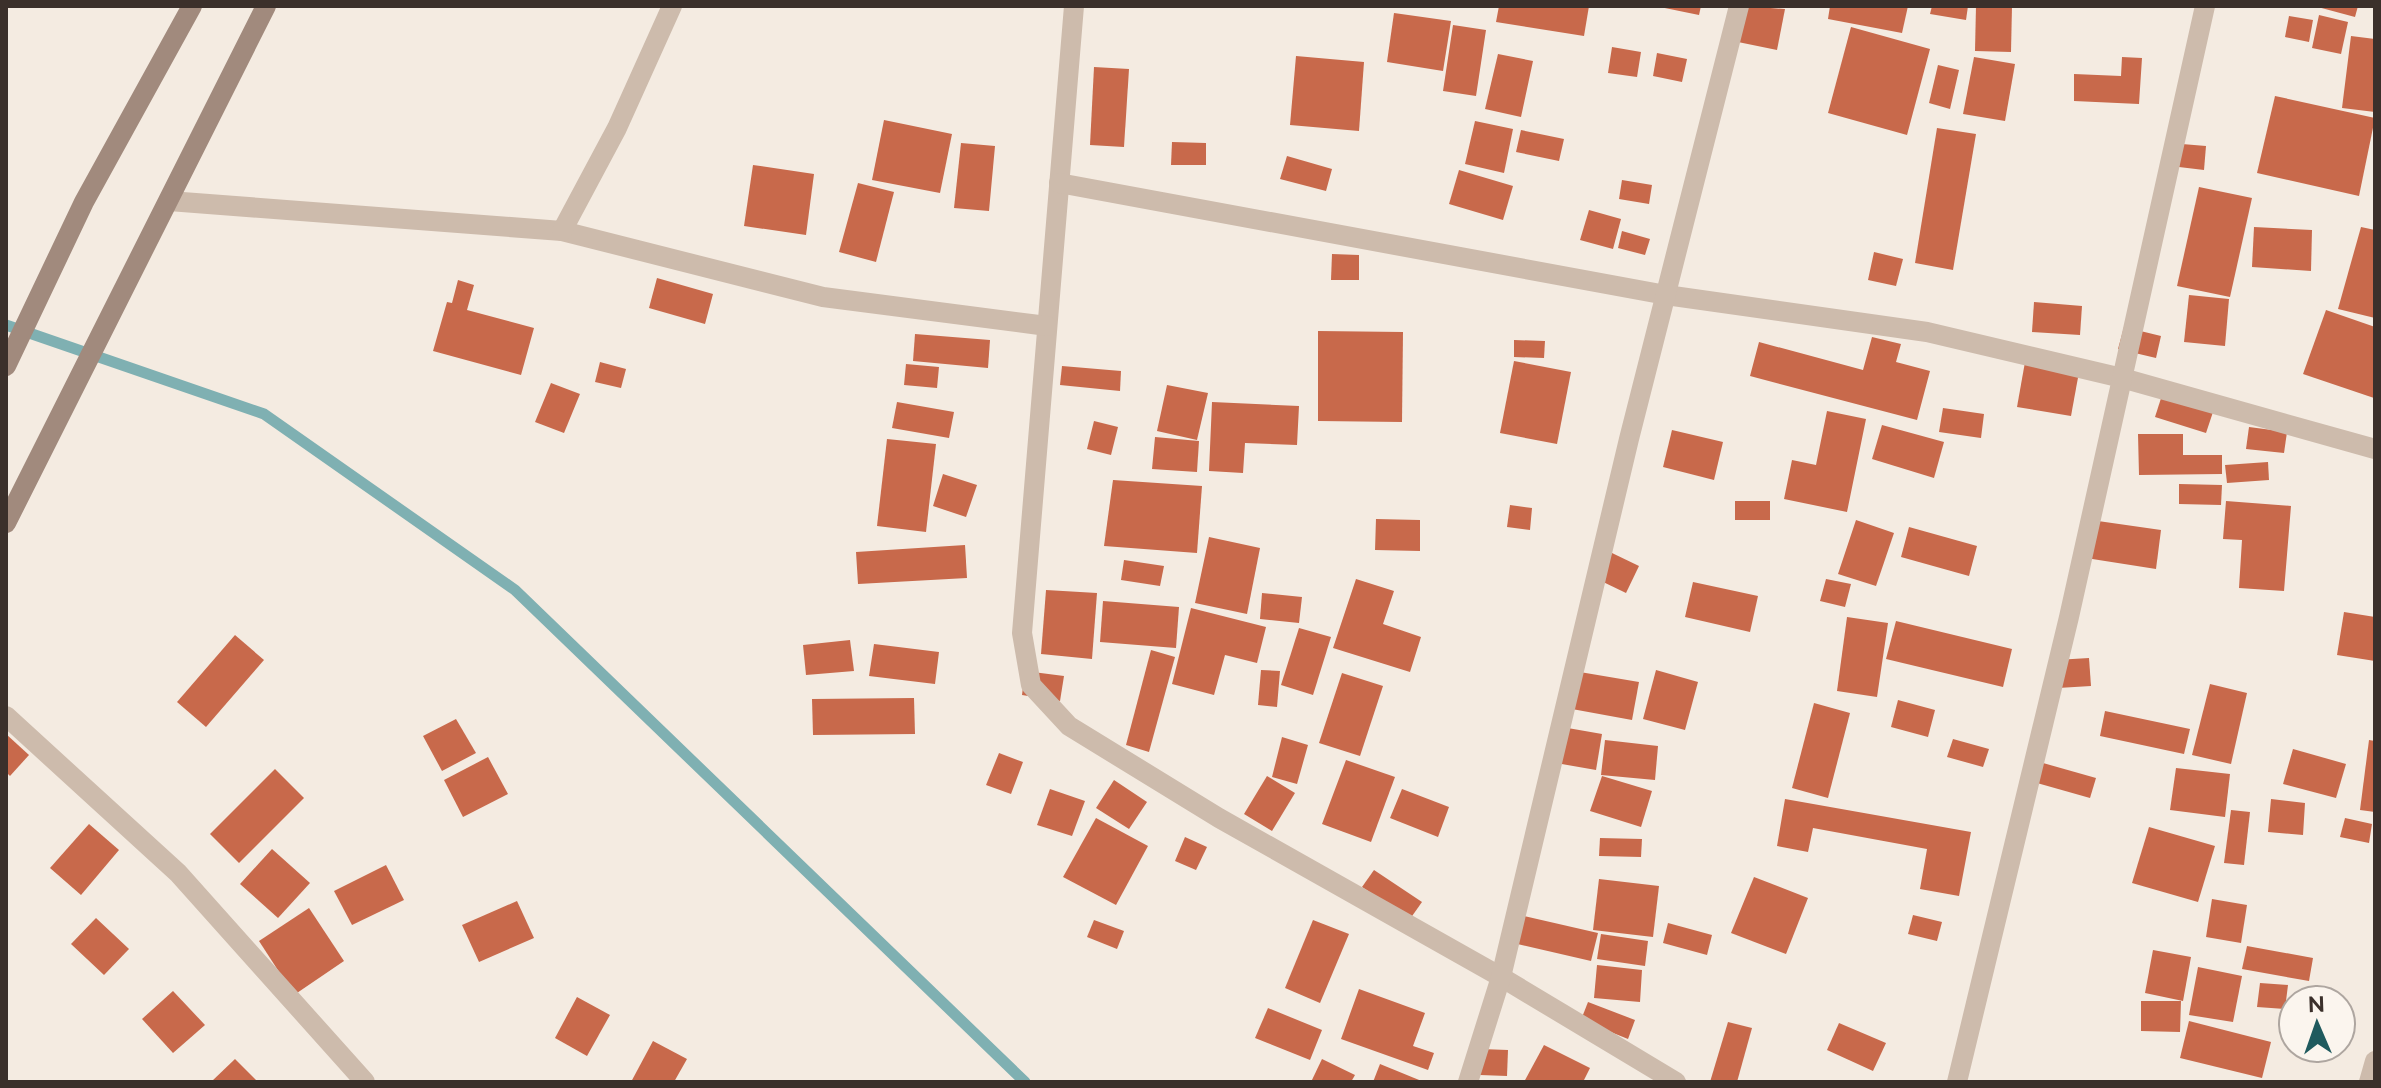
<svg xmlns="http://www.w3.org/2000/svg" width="2381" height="1088" font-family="Raleway,sans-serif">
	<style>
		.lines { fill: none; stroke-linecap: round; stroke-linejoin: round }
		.stream { stroke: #7fb0b2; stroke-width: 11 }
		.building { fill: #c8694b }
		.minor { stroke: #cdbbac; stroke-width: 20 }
		.secondary { stroke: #a18a7d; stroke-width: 20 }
	</style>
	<rect width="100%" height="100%" fill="#f4ebe1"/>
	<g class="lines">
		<!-- stream -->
		<polyline class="stream" points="6,325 264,414 515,590 1025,1082"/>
	</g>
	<!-- building -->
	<g class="building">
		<polygon points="1499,6 1589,6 1584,36 1496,22"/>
		<polygon points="1655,6 1701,6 1699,15"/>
		<polygon points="1745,6 1785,9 1777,50 1738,42"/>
		<polygon points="1830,6 1908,6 1902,33 1828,19"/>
		<polygon points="1932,6 1968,6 1966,20 1930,14"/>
		<polygon points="1976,6 2012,6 2011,52 1975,51"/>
		<polygon points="2314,6 2358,6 2355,17"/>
		<polygon points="1394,13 1451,21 1443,71 1387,62"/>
		<polygon points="2319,15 2348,22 2341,54 2312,48"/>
		<polygon points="2289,16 2313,20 2309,42 2285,37"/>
		<polygon points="1453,25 1486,30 1476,96 1443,91"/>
		<polygon points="1851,27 1930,49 1907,135 1828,113"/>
		<polygon points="2351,36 2375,39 2375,112 2342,108"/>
		<polygon points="1612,47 1641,52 1637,77 1608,73"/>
		<polygon points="1657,53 1687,59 1682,82 1653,76"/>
		<polygon points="1498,54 1533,61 1521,117 1485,109"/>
		<polygon points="1296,56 1364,62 1359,131 1290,125"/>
		<polygon points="1974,57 2015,64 2005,121 1963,114"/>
		<polygon points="2122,57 2142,58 2139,104 2074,101 2074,74 2121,76"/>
		<polygon points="1938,65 1959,70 1950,109 1929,103"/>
		<polygon points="1094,67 1129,69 1124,147 1090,145"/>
		<polygon points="2275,96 2375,118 2359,196 2257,173"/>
		<polygon points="884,120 952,134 940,193 872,180"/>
		<polygon points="1475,121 1513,129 1504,173 1465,164"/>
		<polygon points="1937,128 1976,134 1953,270 1915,263"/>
		<polygon points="1521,130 1564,139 1559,161 1516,152"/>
		<polygon points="1172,142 1206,143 1206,165 1171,165"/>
		<polygon points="961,143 995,146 989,211 954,208"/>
		<polygon points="2182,144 2206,146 2204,170 2179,167"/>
		<polygon points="1287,156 1332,169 1326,191 1280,179"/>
		<polygon points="753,165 814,174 806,235 744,226"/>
		<polygon points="1459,170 1513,186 1503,220 1449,204"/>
		<polygon points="1622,180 1652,185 1649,204 1619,199"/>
		<polygon points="858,183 894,192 876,262 839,252"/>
		<polygon points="2199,187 2252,198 2230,297 2177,286"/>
		<polygon points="1589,210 1621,219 1613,249 1580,240"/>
		<polygon points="2254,227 2312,230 2311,271 2252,267"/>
		<polygon points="2361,227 2375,230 2375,318 2338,309"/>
		<polygon points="1622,231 1650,239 1645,255 1618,248"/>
		<polygon points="1874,252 1903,259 1896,286 1868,280"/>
		<polygon points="1332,254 1359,255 1359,280 1331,280"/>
		<polygon points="657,278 713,294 705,324 649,308"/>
		<polygon points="458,280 474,285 467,310 534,328 521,375 433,351 447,302 452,303"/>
		<polygon points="2189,295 2229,299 2225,346 2184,342"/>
		<polygon points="2034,302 2082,306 2080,335 2032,332"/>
		<polygon points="2326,310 2375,327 2374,398 2303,374"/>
		<polygon points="2124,327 2161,336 2156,358 2118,349"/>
		<polygon points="1318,331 1403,332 1402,422 1318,421"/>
		<polygon points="915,334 990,340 988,368 913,361"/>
		<polygon points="1872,337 1901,344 1896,362 1930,371 1917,420 1750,376 1759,342 1863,370"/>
		<polygon points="1514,340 1545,341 1544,358 1514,357"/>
		<polygon points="1514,361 1571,372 1557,444 1500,433"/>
		<polygon points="600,362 626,369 621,388 595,382"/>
		<polygon points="2025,362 2079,372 2071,416 2017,407"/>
		<polygon points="906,364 939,367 937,388 904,385"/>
		<polygon points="1062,366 1121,371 1120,391 1060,385"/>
		<polygon points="551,383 580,394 564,433 535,422"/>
		<polygon points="1167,385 1208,393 1197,440 1157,431"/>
		<polygon points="2163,392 2214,409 2206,433 2155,417"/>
		<polygon points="897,402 954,412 949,438 892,428"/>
		<polygon points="1212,402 1299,406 1297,445 1245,443 1243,473 1209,471"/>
		<polygon points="1943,408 1984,414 1981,438 1939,432"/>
		<polygon points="1827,411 1866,419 1847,512 1784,499 1792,460 1816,465"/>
		<polygon points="1094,421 1118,427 1111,455 1087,449"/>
		<polygon points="1882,425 1944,442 1934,478 1872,459"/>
		<polygon points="2249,427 2287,432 2284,453 2246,449"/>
		<polygon points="1672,430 1723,442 1714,480 1663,467"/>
		<polygon points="2138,434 2183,434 2183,455 2222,455 2222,474 2139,475"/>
		<polygon points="1155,437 1199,441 1197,472 1152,469"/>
		<polygon points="887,439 936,444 926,532 877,526"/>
		<polygon points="2268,462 2269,480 2227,483 2225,465"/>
		<polygon points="943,474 977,485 966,517 933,506"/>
		<polygon points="1113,480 1202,486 1197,553 1104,546"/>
		<polygon points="2179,484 2222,485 2221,505 2179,504"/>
		<rect x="1735" y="501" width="35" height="19"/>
		<polygon points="2226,501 2291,506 2284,591 2239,588 2242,540 2223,539"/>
		<polygon points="1510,505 1532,508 1530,530 1507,527"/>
		<polygon points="1376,519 1420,520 1420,551 1375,550"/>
		<polygon points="1856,520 1894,533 1876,586 1838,574"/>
		<polygon points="2091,520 2161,530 2156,569 2086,558"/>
		<polygon points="1909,527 1977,546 1969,576 1901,557"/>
		<polygon points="1209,537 1260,548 1247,614 1195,603"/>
		<polygon points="965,545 967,578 858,584 856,552"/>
		<polygon points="1612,553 1639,566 1626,593 1599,580"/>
		<polygon points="1124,560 1164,566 1160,586 1121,580"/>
		<polygon points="1356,579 1394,591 1383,624 1421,637 1410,672 1333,648"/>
		<polygon points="1826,579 1851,584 1845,607 1820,601"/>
		<polygon points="1693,582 1758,596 1750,632 1685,617"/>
		<polygon points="1046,590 1097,593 1092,659 1041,654"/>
		<polygon points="1262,593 1302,597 1299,623 1260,619"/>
		<polygon points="1103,601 1179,607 1176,648 1100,642"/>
		<polygon points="1191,608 1266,627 1257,663 1225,655 1214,695 1172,684"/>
		<polygon points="2344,612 2375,617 2375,661 2337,655"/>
		<polygon points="1847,617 1888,623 1877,697 1837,691"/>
		<polygon points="1896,621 2012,649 2003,687 1886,659"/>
		<polygon points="1299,628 1331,637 1313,695 1281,685"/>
		<polygon points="235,635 264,660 206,727 177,702"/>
		<polygon points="850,640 854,671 806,675 803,645"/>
		<polygon points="874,644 939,652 935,684 869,676"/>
		<polygon points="1151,650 1175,657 1149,752 1126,745"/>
		<polygon points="2089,658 2091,686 2058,688 2056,660"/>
		<polygon points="1261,670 1280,671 1277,707 1258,705"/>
		<polygon points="1568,670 1639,682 1632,720 1561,707"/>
		<polygon points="1656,670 1698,682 1685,730 1643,719"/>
		<polygon points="1025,671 1064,676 1060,701 1022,695"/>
		<polygon points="1342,673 1383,686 1360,756 1319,743"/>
		<polygon points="2210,684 2247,693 2231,764 2192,755"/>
		<polygon points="914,698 915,734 813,735 812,699"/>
		<polygon points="1898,700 1935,710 1928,737 1891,727"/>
		<polygon points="1814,703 1850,713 1828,798 1792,788"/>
		<polygon points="2105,711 2190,729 2184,754 2100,736"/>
		<polygon points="456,719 476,753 442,771 423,736"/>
		<polygon points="1562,727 1602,734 1596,770 1556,763"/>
		<polygon points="6,734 29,755 10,776 6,772"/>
		<polygon points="1282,737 1308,745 1297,784 1272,777"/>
		<polygon points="1953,739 1989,749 1983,767 1947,757"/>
		<polygon points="1605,740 1658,746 1655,780 1601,775"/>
		<polygon points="2369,740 2375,741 2375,812 2360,810"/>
		<polygon points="2293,749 2346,764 2336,798 2283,784"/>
		<polygon points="999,753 1023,762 1011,794 986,785"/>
		<polygon points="488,757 508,794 463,817 444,780"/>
		<polygon points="1346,760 1395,777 1371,842 1322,824"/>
		<polygon points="2043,763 2096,778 2090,798 2037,783"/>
		<polygon points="2176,768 2230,774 2225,817 2170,810"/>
		<polygon points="275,769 304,798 239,863 210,834"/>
		<polygon points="1267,776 1295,793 1272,831 1244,814"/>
		<polygon points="1602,776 1652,791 1641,827 1590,811"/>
		<polygon points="1114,780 1147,802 1129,829 1096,808"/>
		<polygon points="1050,789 1085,801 1072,836 1037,825"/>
		<polygon points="1402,789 1449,807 1438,837 1390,818"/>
		<polygon points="1785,799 1971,832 1959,896 1920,889 1927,849 1813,828 1808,852 1777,846"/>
		<polygon points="2271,799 2305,803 2303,835 2268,832"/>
		<polygon points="2231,810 2250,812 2244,865 2224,863"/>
		<polygon points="1096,818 1148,846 1116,905 1063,877"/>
		<polygon points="2345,818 2372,824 2369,843 2340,837"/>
		<polygon points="89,824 119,850 81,895 50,868"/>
		<polygon points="2149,827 2215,846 2198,902 2132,883"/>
		<polygon points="1185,837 1207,847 1196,870 1175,861"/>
		<polygon points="1600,838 1642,839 1641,857 1599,856"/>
		<polygon points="272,849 310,883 278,918 240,884"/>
		<polygon points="386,865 404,900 352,925 334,891"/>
		<polygon points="1374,870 1422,902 1410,919 1362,887"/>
		<polygon points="1754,877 1808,898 1786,954 1731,933"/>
		<polygon points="1599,879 1659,886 1653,937 1593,930"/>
		<polygon points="2212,899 2247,905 2241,943 2206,937"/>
		<polygon points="517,901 534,938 479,962 462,925"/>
		<polygon points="309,908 344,961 294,995 259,941"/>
		<polygon points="1520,915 1598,933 1591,961 1513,943"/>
		<polygon points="1913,915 1942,922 1937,941 1908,934"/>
		<polygon points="96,918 129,949 104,975 71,944"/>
		<polygon points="1094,920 1124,931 1117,949 1087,937"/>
		<polygon points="1313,920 1349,934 1320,1003 1285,988"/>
		<polygon points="1668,923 1712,935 1707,955 1663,943"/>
		<polygon points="1601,934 1648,941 1645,966 1597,959"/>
		<polygon points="2247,946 2313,958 2309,981 2242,969"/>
		<polygon points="2153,950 2191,957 2183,1001 2145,993"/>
		<polygon points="1597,965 1642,970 1640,1002 1594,998"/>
		<polygon points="2198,967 2242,976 2233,1022 2189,1015"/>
		<polygon points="2260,983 2288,985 2285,1009 2257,1007"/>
		<polygon points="1359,989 1425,1013 1413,1046 1434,1053 1428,1070 1341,1039"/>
		<polygon points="173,991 205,1025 173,1053 142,1019"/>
		<polygon points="577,997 610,1015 587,1056 555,1038"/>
		<polygon points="2141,1001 2181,1001 2180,1032 2141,1031"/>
		<polygon points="1588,1002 1635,1020 1628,1039 1581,1020"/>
		<polygon points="1268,1008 1322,1030 1310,1060 1255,1038"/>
		<polygon points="2189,1021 2271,1042 2262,1078 2180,1058"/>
		<polygon points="1728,1022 1752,1028 1737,1082 1710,1082"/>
		<polygon points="1839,1023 1886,1043 1873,1071 1827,1050"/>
		<polygon points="653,1041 687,1059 674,1082 631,1082"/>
		<polygon points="1544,1045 1590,1068 1583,1082 1524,1082"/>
		<polygon points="1481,1049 1508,1050 1507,1076 1480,1075"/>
		<polygon points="235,1059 258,1082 211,1082"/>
		<polygon points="1322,1059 1355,1075 1351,1082 1311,1082"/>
		<polygon points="1380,1064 1424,1082 1373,1082"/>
	</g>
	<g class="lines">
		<!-- minor -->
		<g class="minor">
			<polyline points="1074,6 1022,633 1031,685 1069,726 1219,818 1501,977 1676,1082"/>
			<polyline points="1059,183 1666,295 1927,332 2122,378 2375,449"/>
			<polyline points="169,201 562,231 823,297 1047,326"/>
			<polyline points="562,231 617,128 672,6"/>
			<polyline points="6,716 178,873 365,1082"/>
			<polyline points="1468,1082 1501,977 1629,439 1739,6"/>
			<polyline points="1957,1082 2069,617 2205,6"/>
			<polyline points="2369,1082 2375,1061"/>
		</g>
		<!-- secondary -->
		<g class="secondary">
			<polyline points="6,366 84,202 192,6"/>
			<polyline points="6,523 266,6"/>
		</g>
	</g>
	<!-- border -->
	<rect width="2381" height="1088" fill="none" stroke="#3b302b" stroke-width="16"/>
	<!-- north arrow -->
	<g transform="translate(2317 1024) rotate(358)"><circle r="38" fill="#fbf5ee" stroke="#aea6a0" stroke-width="2"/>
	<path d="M0-6L14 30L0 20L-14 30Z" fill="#1f5a5e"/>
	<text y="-12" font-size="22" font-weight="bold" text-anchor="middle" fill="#3b302b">N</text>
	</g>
</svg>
